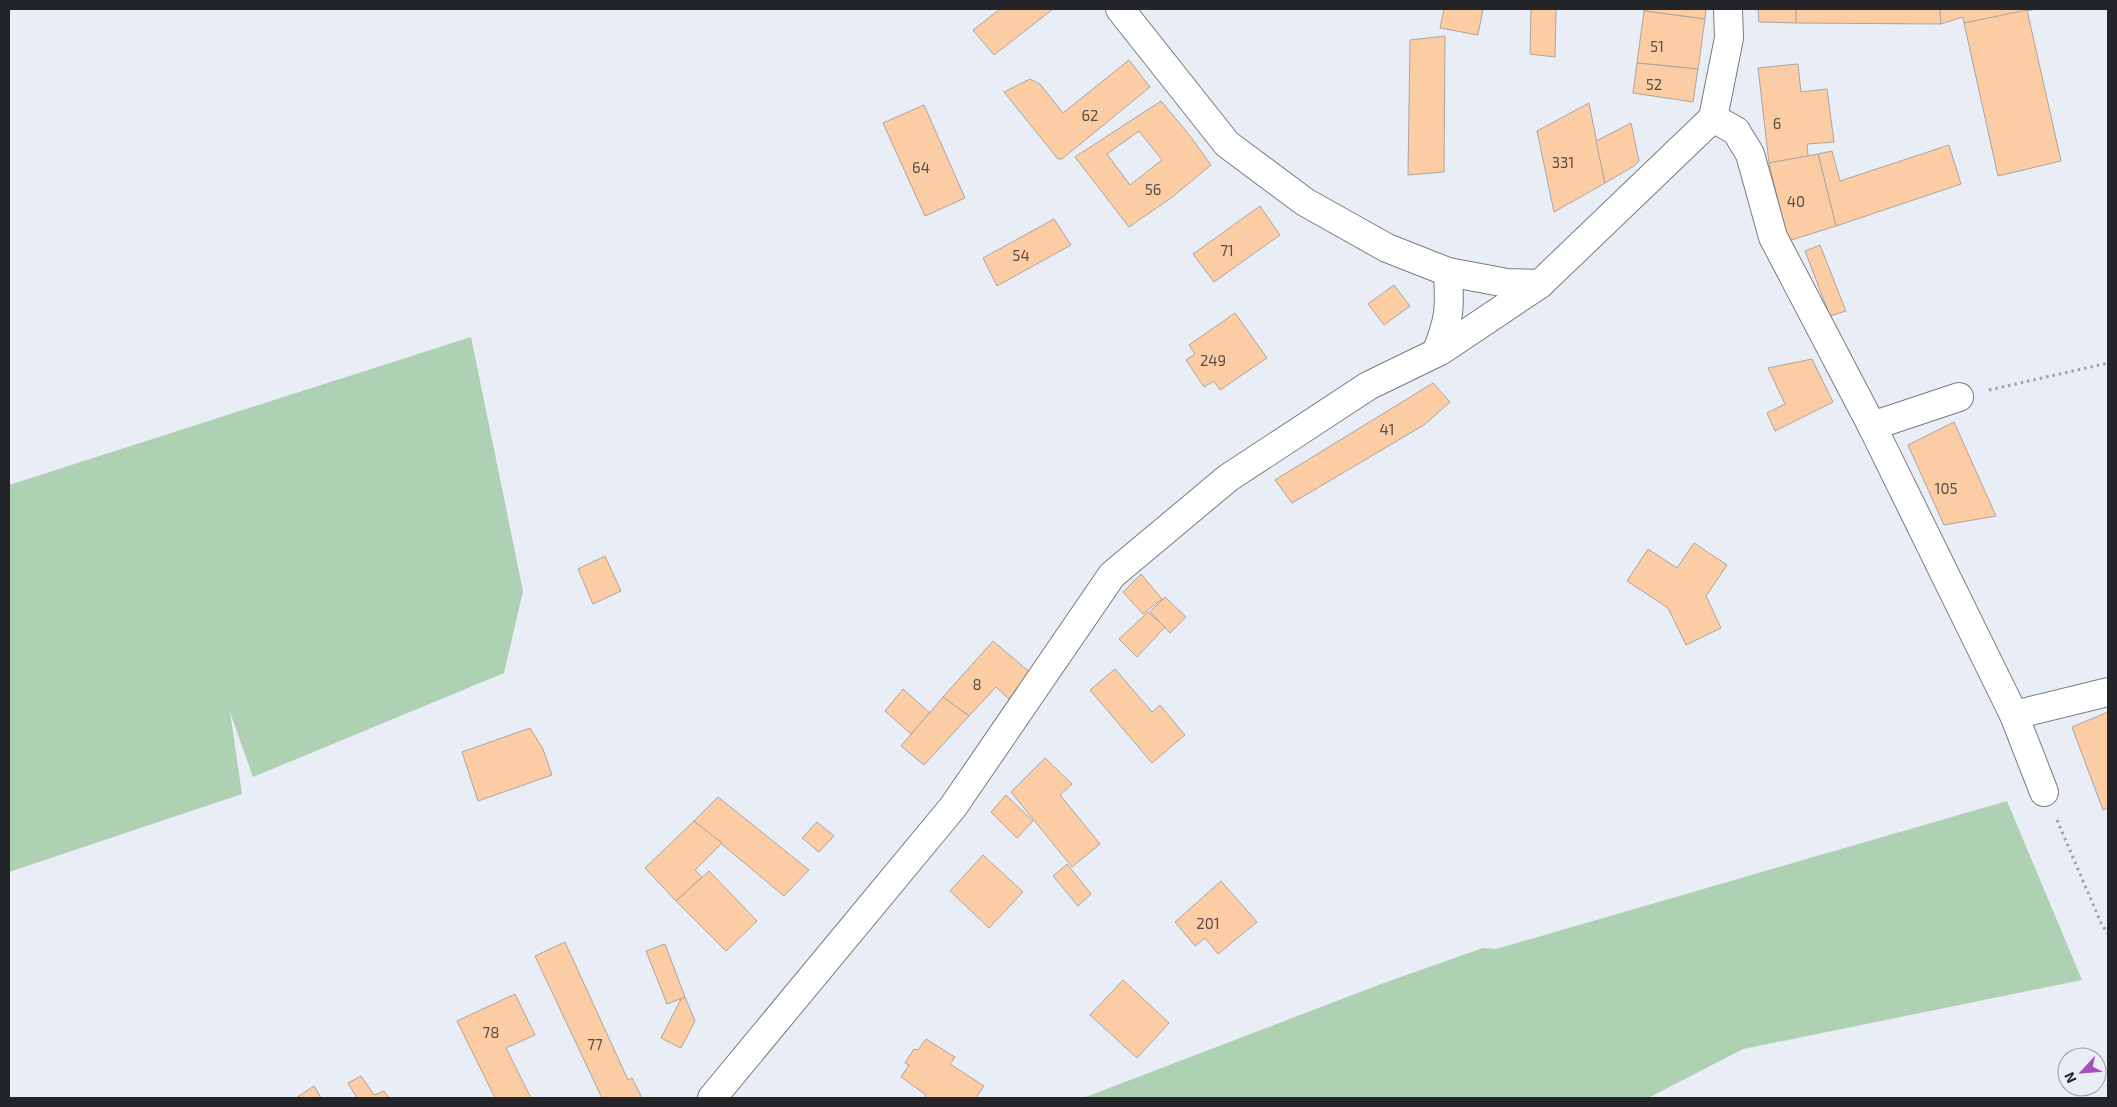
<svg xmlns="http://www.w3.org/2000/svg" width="2117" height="1107" font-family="'Exo 2',sans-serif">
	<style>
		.green { fill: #aed1b4 }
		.building { fill: #fccda4; stroke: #ada59e; fill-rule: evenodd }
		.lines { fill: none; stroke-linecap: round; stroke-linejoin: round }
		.minor-casing { stroke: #777c84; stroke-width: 30 }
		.path { stroke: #9fa3ab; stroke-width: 3; stroke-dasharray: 2.5 4; stroke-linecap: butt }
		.minor { stroke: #fff; stroke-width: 28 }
		.labels { text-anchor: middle; stroke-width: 4; stroke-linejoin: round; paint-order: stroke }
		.number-label { font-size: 15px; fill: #584e47 }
	</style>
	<rect width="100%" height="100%" fill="#e8edf6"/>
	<!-- green -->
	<g class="green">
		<polygon points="471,337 523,591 504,673 253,777 230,712 242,794 9,872 9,485"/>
		<polygon points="2007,801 2082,980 1743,1049 1648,1098 1083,1098 1381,984 1483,948 1496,949"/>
	</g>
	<!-- building -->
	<g class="building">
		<polygon points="1000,9 1053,9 994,55 973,30"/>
		<polygon points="1444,9 1483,9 1478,35 1440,28"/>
		<polygon points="1531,9 1556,9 1555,57 1530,54"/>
		<polygon points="1644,9 1706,9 1705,19 1644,11"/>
		<polygon points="1758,9 1796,9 1796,23 1759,22"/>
		<polygon points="1796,9 1940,9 1941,24 1796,23"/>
		<polygon points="1940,9 2037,9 1964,23 1963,17 1941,24"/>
		<polygon points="2027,10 2061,161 1998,176 1964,23"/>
		<polygon points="1644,11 1705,19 1698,69 1637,63"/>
		<polygon points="1445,36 1444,172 1408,175 1410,40"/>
		<polygon points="1129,60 1150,87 1062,159 1058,159 1004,92 1030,79 1040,84 1063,113"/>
		<polygon points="1637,63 1698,69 1693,102 1633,93"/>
		<polygon points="1798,64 1801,92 1827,89 1834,142 1807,144 1808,156 1769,163 1758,68"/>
		<path d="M1161,101L1190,136L1211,165L1171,198L1129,227L1075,157ZM1139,131L1162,160L1130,185L1107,154Z"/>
		<polygon points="1589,103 1605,183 1554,212 1537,131"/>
		<polygon points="924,105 965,198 925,216 883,123"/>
		<polygon points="1631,123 1639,161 1634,166 1605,183 1596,141"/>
		<polygon points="1949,145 1961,184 1836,226 1818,154 1832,151 1840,181"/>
		<polygon points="1818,154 1836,226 1788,241 1769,163"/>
		<polygon points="1260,206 1280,235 1214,282 1193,254"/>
		<polygon points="1054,219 1071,245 997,286 983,258"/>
		<polygon points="1820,245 1846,311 1830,316 1805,251"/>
		<polygon points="1394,285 1410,306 1384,325 1368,304"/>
		<polygon points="1235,313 1267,358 1220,390 1214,381 1204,387 1186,360 1195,354 1189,345"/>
		<polygon points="1812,359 1833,402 1775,431 1767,413 1785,404 1768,368"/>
		<polygon points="1433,383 1450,402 1424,425 1292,503 1275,480"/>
		<polygon points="1954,422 1996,516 1944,525 1908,445"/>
		<polygon points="1694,543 1727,565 1706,596 1721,628 1686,645 1668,608 1627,581 1648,549 1677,568"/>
		<polygon points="605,556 621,591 593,604 578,569"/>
		<polygon points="1141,574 1162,599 1143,614 1123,592"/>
		<polygon points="1165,597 1186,617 1170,633 1150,612"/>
		<polygon points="1148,612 1165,627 1137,657 1119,639"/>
		<polygon points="993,641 1032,674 1009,699 996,687 969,716 943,697"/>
		<polygon points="1115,669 1152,712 1160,705 1185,735 1152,763 1090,690"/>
		<polygon points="903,689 930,713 911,734 885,711"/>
		<polygon points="943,697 969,716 924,765 901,746"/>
		<polygon points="2108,712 2108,808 2103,810 2072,727"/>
		<polygon points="530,728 543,749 552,775 478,801 462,752"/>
		<polygon points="1045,758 1072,784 1060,795 1100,844 1072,867 1011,792"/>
		<polygon points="1006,795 1033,821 1017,838 991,812"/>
		<polygon points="718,797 809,870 784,896 694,821"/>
		<polygon points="694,821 722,843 695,870 702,877 676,901 645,868"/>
		<polygon points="817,822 834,836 819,852 802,838"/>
		<polygon points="983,855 1023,892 989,928 950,891"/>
		<polygon points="1067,864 1091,894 1078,906 1053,876"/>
		<polygon points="709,871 757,921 726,951 676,901"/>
		<polygon points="1221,881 1257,922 1218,954 1205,938 1195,946 1175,922"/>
		<polygon points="565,942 628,1080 632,1078 642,1098 602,1098 535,956"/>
		<polygon points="665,944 685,997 667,1004 646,951"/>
		<polygon points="1123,980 1169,1023 1137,1058 1090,1015"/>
		<polygon points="515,994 535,1035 506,1048 531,1098 495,1098 457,1021"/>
		<polygon points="685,997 695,1021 681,1048 661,1038 681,999"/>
		<polygon points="926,1039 955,1057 950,1064 984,1086 976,1098 924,1098 926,1095 901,1077 909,1065 905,1063 914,1049 918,1050"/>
		<polygon points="361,1076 374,1095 384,1091 389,1098 357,1098 348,1083"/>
		<polygon points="314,1086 321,1098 296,1098"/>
	</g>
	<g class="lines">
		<!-- minor casing -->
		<g class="minor-casing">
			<g id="minor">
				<polyline points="1120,9 1227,144 1305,202 1387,248 1448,272 1507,283 1540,284"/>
				<polyline points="1713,118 1736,131 1750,154 1773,237 1872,426 2014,715 2044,792"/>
				<path d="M1436,353C1450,319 1450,308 1448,272"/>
				<polyline points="1872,426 1959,397"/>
				<polyline points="2014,715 2108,692"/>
				<polyline points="712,1098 953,807 1112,575 1228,478 1368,386 1440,351 1540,284 1713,118 1729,38 1728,9"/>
			</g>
		</g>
		<!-- path -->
		<g class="path">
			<polyline points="1989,390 2108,363"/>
			<polyline points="2057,820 2101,923 2108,934"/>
		</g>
		<!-- minor -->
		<use href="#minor" class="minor"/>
	</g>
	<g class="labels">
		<!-- number labels -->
		<g class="number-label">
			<text x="1657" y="52">51</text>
			<text x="1654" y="90">52</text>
			<text x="1090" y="121">62</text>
			<text x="1777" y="129">6</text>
			<text x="1563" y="168">331</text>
			<text x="921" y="173">64</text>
			<text x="1153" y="195">56</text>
			<text x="1796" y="207">40</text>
			<text x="1227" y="256">71</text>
			<text x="1021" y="261">54</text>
			<text x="1213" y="366">249</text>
			<text x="1387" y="435">41</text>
			<text x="1946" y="494">105</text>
			<text x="977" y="690">8</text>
			<text x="1208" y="929">201</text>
			<text x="491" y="1038">78</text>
			<text x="595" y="1050">77</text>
		</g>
	</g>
	<!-- border -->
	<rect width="2117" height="1107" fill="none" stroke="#222428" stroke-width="20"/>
	<!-- north arrow -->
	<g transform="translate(2082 1072) rotate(244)"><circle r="24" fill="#e8edf6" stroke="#999da4"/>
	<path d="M0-4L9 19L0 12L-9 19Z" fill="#a750be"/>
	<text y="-8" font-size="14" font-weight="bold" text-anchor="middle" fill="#222428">N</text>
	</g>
</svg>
